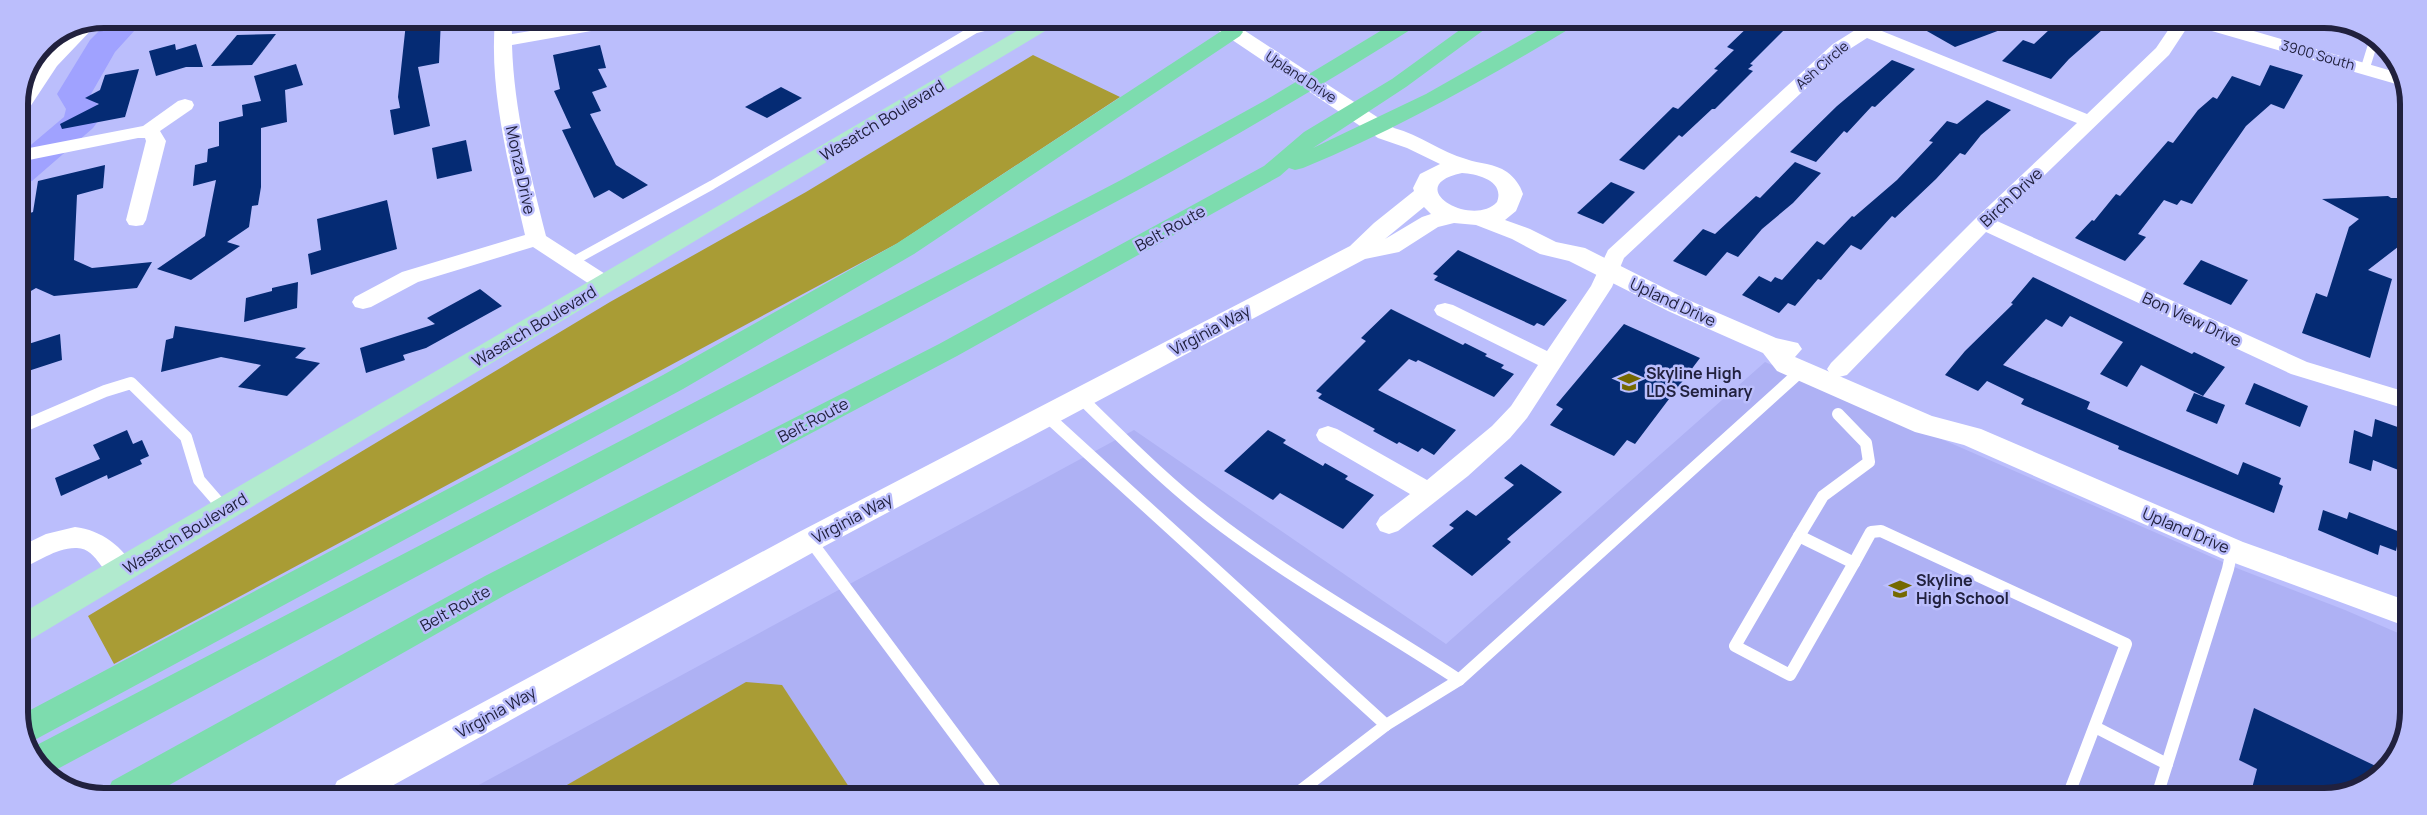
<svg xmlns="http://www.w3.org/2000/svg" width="2427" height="815" font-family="Manrope,sans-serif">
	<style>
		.built { fill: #aeb1f4 }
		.green { fill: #a99c35 }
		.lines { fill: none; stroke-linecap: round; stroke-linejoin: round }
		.river { fill: #a0a2ff; fill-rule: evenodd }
		.building { fill: #052b74 }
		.lane-far1 { stroke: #fff; stroke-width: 9 }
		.lane { stroke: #fff; stroke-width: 12 }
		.street { fill: #fff; fill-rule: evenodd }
		.secondary { fill: #fff; fill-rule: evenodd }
		.primary { fill: #b1eace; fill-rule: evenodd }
		.highway { fill: #7ddcae; fill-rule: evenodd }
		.labels { text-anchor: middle; stroke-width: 5; stroke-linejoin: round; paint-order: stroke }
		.far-street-label { font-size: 14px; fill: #21213e; stroke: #bbbefc }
		.street-label { font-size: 16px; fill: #21213e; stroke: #bbbefc }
		.poi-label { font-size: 16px; font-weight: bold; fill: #21213e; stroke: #bbbefc; text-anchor: start }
		.rim { fill: none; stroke: #21213e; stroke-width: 6 }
	</style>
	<rect width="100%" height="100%" fill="#bbbefc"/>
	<!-- built -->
	<polygon class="built" points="1765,362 2239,569 2345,610 2405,636 2404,738 2375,779 2324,796 464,793 1134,430 1446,644"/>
	<!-- green -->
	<g class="green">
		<polygon points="1033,55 1120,97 898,243 114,664 88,616 610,302 806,192"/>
		<polygon points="746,682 782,685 853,793 553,793"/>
	</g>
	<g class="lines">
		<!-- river -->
		<polygon class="river" points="111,19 145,19 115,52 91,94 100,109 98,121 93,128 32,181 19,184 19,155 64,117 66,109 57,94 90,40"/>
	</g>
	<!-- building -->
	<g class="building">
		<polygon points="423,19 441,19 439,63 418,67 430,126 394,135 390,110 400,108 398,97 406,23"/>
		<polygon points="1753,22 1792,22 1750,64 1753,65 1748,69 1753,71 1715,109 1712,109 1682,137 1679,135 1644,170 1619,160 1673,107 1678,109 1718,70 1714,69 1734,50 1727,47"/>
		<polygon points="1911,22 2015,22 2016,24 1955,47"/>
		<polygon points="2065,23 2110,23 2069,59 2051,79 2002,61 2023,40 2034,44 2050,29 2056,31"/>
		<polygon points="276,34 252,65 211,66 237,35"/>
		<polygon points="175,44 176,50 196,44 203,67 186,67 156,76 149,51"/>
		<polygon points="600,45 606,68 598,69 607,87 592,92 601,111 590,114 616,165 648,185 623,199 609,190 594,198 562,130 571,128 554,91 560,89 553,55"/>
		<polygon points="1892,60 1915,69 1875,107 1872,106 1847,133 1844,131 1816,162 1790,152 1837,106"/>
		<polygon points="296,64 303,85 285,90 287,122 261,128 261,187 258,205 252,206 249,227 227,242 240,246 191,280 157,269 205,236 216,180 193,186 195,165 207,162 208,149 219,146 219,122 243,116 242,105 261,101 254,76"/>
		<polygon points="2270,65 2303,75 2284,109 2271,104 2246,126 2192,204 2181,200 2177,205 2164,200 2138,234 2146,237 2125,261 2075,238 2092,220 2094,221 2116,194 2120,196 2168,141 2173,143 2198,110 2213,97 2217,99 2232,76 2260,86"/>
		<polygon points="139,69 125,117 62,129 60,124 99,104 85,98 100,90 105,75"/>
		<polygon points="781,87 802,98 767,118 745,107"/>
		<polygon points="1987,100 2011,110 1981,135 1965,155 1960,153 1936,179 1895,218 1892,216 1861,250 1851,245 1821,280 1818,279 1795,306 1788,303 1779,313 1742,295 1759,276 1771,282 1775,277 1782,280 1817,241 1824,245 1852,216 1854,217 1897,180 1933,142 1929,141 1947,121 1957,124"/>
		<polygon points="466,140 472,171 437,179 432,148"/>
		<polygon points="1795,162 1821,173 1793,203 1762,229 1738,257 1727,252 1706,276 1673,261 1703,229 1715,234 1756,196 1760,198"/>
		<polygon points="105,165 103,188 77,195 74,260 92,268 152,262 137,288 54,296 36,288 19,298 19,269 24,215 33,212 38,181"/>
		<polygon points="1611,182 1635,192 1603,224 1577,213"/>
		<polygon points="2388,196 2391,198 2407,198 2407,240 2368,270 2392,279 2370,358 2302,333 2316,293 2327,297 2349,227 2359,219 2322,199"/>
		<polygon points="387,200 397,249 311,275 308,254 321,250 317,219"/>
		<polygon points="1458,250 1525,281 1567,300 1544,326 1537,323 1534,326 1434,280 1438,276 1433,274"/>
		<polygon points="2201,260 2248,280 2231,305 2183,284"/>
		<polygon points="2033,277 2192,354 2194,352 2225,367 2203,396 2141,365 2127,387 2100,374 2123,342 2070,316 2062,327 2046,319 2003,365 2090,402 2087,409 2238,475 2243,462 2281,478 2279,484 2283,486 2274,513 2118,449 2119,446 2021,404 2024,399 1987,381 1978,391 1945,375 1965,351 2013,304 2011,303"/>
		<polygon points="298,282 297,308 244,322 246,298 272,291 272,288"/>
		<polygon points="480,289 502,306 426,348 403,355 405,360 366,373 360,348 435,324 427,318"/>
		<polygon points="1391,309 1463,345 1465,343 1487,354 1485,356 1504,365 1501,368 1514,374 1494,397 1418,360 1416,362 1409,359 1378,390 1456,430 1434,455 1422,448 1418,452 1399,442 1397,444 1373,431 1375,429 1318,398 1322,394 1316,391 1366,341 1361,338"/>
		<polygon points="1624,324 1700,358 1635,444 1627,440 1614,456 1550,425 1563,409 1556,405"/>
		<polygon points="175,326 306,348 295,358 320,363 287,396 238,387 261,365 221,357 161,372 166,340 173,338"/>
		<polygon points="60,334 62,360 19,374 19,355 23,353 22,346"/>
		<polygon points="2254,383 2308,406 2300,427 2245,404"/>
		<polygon points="2194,393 2225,405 2217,424 2186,411"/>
		<polygon points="2375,419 2406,430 2406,473 2373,460 2371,471 2349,463 2354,430 2372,437"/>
		<polygon points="127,430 133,444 142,440 149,456 140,460 142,464 108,479 107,475 61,496 55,478 100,459 93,445"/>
		<polygon points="1268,430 1286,440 1283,443 1323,466 1325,463 1348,476 1345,479 1374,495 1343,529 1280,493 1273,500 1224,471"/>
		<polygon points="1521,464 1562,492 1507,539 1511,542 1472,576 1432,546 1454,528 1449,525 1467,510 1476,516 1514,485 1504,478"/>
		<polygon points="2323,510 2347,519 2349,512 2400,532 2396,551 2380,545 2378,555 2318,530"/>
		<polygon points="2254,708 2382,769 2375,779 2324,796 2250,796 2257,769 2239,760"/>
	</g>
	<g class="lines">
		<!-- lane-far1 -->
		<g class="lane-far1">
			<polyline points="2365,69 2374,40"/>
			<polyline points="570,263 712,185 975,29 998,23 1039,26"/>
		</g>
		<!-- lane -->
		<g class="lane">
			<path d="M1081,398C1127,443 1173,489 1224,527C1299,583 1381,629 1459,680"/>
			<polyline points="1047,416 1386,725"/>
			<polyline points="19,428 105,391 131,383 186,437 199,480 225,510"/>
			<polyline points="1799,536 1823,496 1869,462 1866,443 1838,414"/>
			<polygon points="1799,536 1854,563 1790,675 1735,646"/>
			<polyline points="810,540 999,794"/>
			<polyline points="1854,563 1871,532 1881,531 2126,644 2068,796"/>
			<polyline points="2095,727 2167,764"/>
			<polyline points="1296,794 1386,725 1459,680 1801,371"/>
			<polyline points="2157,796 2228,569 2232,550"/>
		</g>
		<!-- street -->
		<g class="street">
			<polygon points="98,20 96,25 57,66 26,113 19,115 19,98 25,86 53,47 76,24"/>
			<path d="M495,20H511L512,34L597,20H634L631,24L625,25L512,45C514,110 530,172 546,236L613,279L616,284L613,289L605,291L597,289L533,247L418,282L371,307L363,309L355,307L352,302L355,297L402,272L525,235C509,165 489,92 495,20Z"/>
			<polygon points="2173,23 2190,23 2169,55 1997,221 2307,362 2406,392 2406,409 2291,374 1986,232 1847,375 1839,377 1831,375 1827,369 1831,363 1976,218 2077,123 1867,38 1845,52 1624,258 1612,287 1527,418 1510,438 1468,476 1398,531 1389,534 1380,531 1376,524 1380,517 1410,494 1319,441 1316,435 1319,429 1328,426 1337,429 1427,480 1492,426 1511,406 1538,365 1437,315 1434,310 1437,305 1445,303 1453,305 1547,351 1591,286 1608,250 1833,44 1860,27 1872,27 2087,114 2156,48"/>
			<polygon points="185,99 192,101 194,105 192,109 160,131 166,141 146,220 143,225 136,226 129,225 126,220 146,141 145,138 138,138 19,162 19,150 143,126 178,101"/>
			<path d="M75,527C101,530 124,547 135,570L131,578C101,587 102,549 77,548C56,547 38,563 19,569V547L46,534Z"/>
		</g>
		<!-- secondary -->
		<g class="secondary">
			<path d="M1207,21H1230L1394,128C1420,135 1441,152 1466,159C1480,164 1494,163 1507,172C1515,178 1520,185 1523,194L1516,211L1505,220L1530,229L1556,242L1585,248L1686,299L1776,338L1798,343L1802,349L1795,357L1932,416L1981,429L2243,542L2405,600V626L2221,558L1964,445L1915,432L1777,371L1763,353L1668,311L1569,261L1540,254L1512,239L1476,225L1454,223L1438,227L1399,252L1365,259L821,548L381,792H332L337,781L799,532L1350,246L1374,223L1414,191L1413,188L1420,174L1440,164L1407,148L1378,138L1210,25ZM1462,173C1478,174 1505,181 1497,202C1472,229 1400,186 1462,173ZM1424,207L1431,214L1422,217L1385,239Z"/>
			<polygon points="2195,23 2226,23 2399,73 2403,86 2198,27"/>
		</g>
		<!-- primary -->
		<polygon class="primary" points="1034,21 1058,21 1055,25 30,640 19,644 19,615"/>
		<!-- highway -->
		<g class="highway">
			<path d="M1397,21H1421L1418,25C1326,83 1233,138 1138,190L50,773L36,763L31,748L1121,180L1264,101Z"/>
			<path d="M1472,21H1496L1406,87L1313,148L1426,94L1553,22H1577L1574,26C1486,79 1398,129 1303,168L1295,170L1289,168L1280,176L957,356L507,594L157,792H107L112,781L485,576L939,344L1264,166L1304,132L1392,79Z"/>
			<polygon points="1233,26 1240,28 1243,32 1240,36 914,254 683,389 29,743 19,716 663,375 896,244 1226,28"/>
		</g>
	</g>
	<!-- icons -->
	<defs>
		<g id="school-bare" transform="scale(1.725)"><path d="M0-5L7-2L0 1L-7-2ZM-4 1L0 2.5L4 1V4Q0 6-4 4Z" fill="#756900" stroke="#bbbefc" stroke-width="2.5" paint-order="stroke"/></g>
	</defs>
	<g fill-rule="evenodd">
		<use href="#school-bare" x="1629" y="382"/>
		<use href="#school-bare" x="1900" y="589"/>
	</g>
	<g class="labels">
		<!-- far-street labels -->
		<g class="far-street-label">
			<text transform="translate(2318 55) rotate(16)" y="5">3900 South</text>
			<text transform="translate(1822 65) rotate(-41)" y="5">Ash Circle</text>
			<text transform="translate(1301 77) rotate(33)" y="5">Upland Drive</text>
		</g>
		<!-- street labels -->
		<g class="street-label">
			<text transform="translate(882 120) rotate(-31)" y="6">Wasatch Boulevard</text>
			<text transform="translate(521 170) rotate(78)" y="6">Monza Drive</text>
			<text transform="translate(2011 197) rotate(-43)" y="6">Birch Drive</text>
			<text transform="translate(1170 228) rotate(-29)" y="6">Belt Route</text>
			<text transform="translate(1673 302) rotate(25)" y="6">Upland Drive</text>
			<text transform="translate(2192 319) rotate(25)" y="6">Bon View Drive</text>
			<text transform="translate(534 326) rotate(-31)" y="6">Wasatch Boulevard</text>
			<text transform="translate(1210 330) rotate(-28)" y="6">Virginia Way</text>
			<text transform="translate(813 420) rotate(-28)" y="6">Belt Route</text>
			<text transform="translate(852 518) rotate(-28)" y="6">Virginia Way</text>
			<text transform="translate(2186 530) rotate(23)" y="6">Upland Drive</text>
			<text transform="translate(185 533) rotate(-31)" y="6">Wasatch Boulevard</text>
			<text transform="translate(455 608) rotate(-29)" y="6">Belt Route</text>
			<text transform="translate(496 712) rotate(-29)" y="6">Virginia Way</text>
		</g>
		<!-- poi labels -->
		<g class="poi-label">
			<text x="1646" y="379">Skyline High<tspan x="1646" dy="18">LDS Seminary</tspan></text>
			<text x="1916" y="586">Skyline<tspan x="1916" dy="18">High School</tspan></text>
		</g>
	</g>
	<!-- crop -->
	<path d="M0 0H2427V815H0ZM104 28H2324A76 76 0 0 1 2400 104V712A76 76 0 0 1 2324 788H104A76 76 0 0 1 28 712V104A76 76 0 0 1 104 28Z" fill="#bbbefc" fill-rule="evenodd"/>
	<path class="rim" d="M104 28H2324A76 76 0 0 1 2400 104V712A76 76 0 0 1 2324 788H104A76 76 0 0 1 28 712V104A76 76 0 0 1 104 28Z"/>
</svg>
